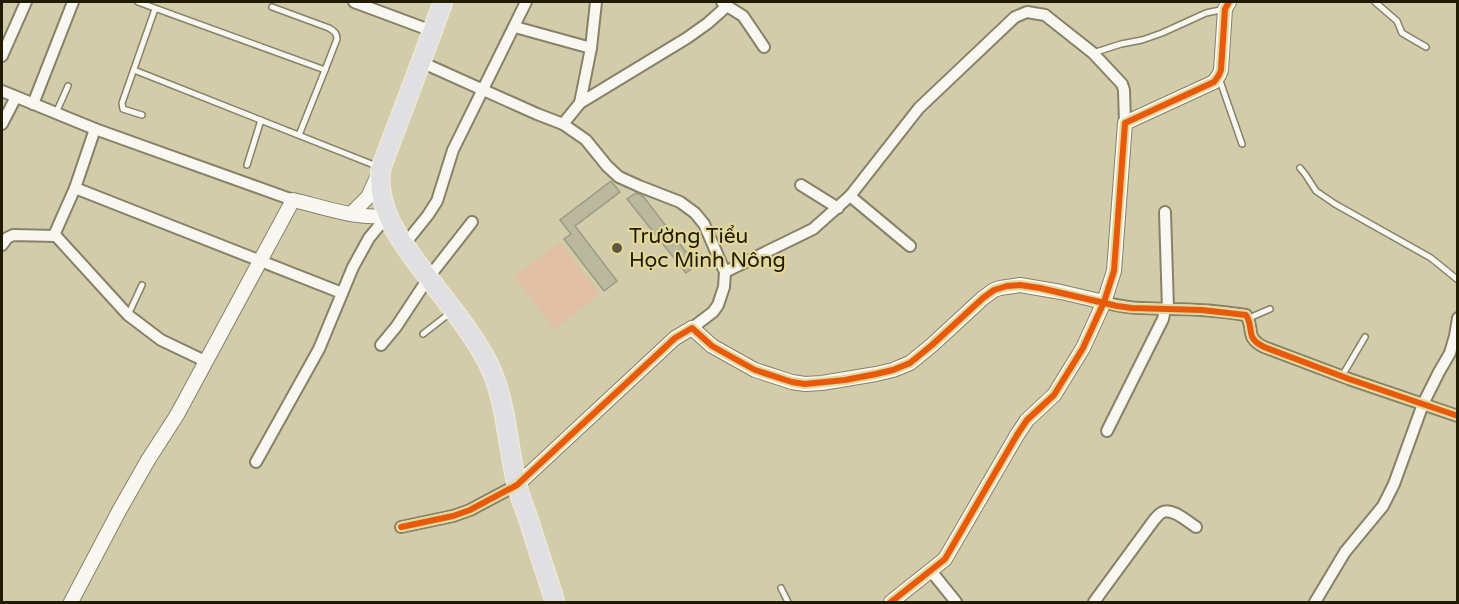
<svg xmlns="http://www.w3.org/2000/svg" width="1459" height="604" font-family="'Varela Round',sans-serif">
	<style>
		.green { fill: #e1c0a6 }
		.building { fill: #bab99f; stroke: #9c9c82; stroke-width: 1.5 }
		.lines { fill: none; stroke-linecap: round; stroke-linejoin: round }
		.service-casing { stroke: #878267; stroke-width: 8 }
		.minor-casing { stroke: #878267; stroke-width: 14 }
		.tertiary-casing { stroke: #878267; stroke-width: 16 }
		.trunk-casing { stroke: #ebe8d9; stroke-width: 21 }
		.path { stroke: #c5c4b9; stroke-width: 2; stroke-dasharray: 3 4.5; stroke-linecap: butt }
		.service { stroke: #f8f7f2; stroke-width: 5 }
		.minor { stroke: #f8f7f2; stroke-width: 10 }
		.tertiary { stroke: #f8f7f2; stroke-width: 14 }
		.trunk { stroke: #e0e0e2; stroke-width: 18 }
		.cycleway-casing { stroke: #e3d799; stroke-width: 10 }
		.cycleway { stroke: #e8590c; stroke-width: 6 }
		.poi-dot { fill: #5e593d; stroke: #e3d799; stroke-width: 2 }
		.labels { text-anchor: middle; stroke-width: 4.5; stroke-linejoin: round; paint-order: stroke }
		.poi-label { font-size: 21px; fill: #201b03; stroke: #e3d799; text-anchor: start }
	</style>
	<rect width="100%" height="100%" fill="#d2ccaa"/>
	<!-- green -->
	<polygon class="green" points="560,242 600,294 555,329 514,277"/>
	<!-- building -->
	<g class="building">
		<polygon points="611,181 620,192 575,226 617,281 604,291 564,239 571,234 560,220"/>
		<polygon points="636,193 643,196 696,265 686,273 627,199"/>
	</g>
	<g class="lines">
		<!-- service casing -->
		<g class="service-casing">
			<g id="service">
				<polyline points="138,2 325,70 299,135"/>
				<polyline points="1375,2 1397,21 1402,33 1426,47"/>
				<path d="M272,7L329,28C334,31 337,33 337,39L325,70"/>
				<polyline points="1093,53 1121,44 1142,40 1162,33 1206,13 1225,9"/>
				<polyline points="134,70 379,167"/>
				<polyline points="1219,78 1242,144"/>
				<polyline points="56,113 68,86"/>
				<polyline points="142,115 123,109 122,103 155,9"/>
				<polyline points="247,165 261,120"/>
				<polyline points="1300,168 1305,174 1316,191 1335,204 1431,258 1458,280"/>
				<polyline points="128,315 142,285"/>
				<polyline points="1249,318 1270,309"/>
				<polyline points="423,334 450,313"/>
				<polyline points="1342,376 1365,337"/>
				<polyline points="781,588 788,602"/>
			</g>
		</g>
		<!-- minor casing -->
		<g class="minor-casing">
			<g id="minor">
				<polyline points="354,2 432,31"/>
				<polyline points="727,6 743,16 764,47"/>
				<polyline points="515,27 591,48"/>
				<polyline points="2,56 26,2"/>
				<polyline points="421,62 537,114 563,124 586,140 607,166 619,177 639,186 680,202 695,213 704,224 725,272 724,287 718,305 713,312 692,328"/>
				<polyline points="2,91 95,129 293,200"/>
				<polyline points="580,103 591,48 596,2"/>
				<polyline points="33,104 73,2"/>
				<polyline points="2,124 16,97"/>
				<polyline points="563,124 580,103 687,38 708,23 727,6 722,2"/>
				<polyline points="95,129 75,188 55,233 56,236 128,315 161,340 205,361"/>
				<polyline points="801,185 838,208"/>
				<polyline points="75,188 342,293"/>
				<polyline points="850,196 910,246"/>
				<polyline points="1165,212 1168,309"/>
				<polyline points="2,245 7,238 13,235 56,236"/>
				<polyline points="404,245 428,215 437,201 453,150 526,2"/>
				<polyline points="725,272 813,229 850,196 919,108 1015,17 1027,12 1045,15 1093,53 1122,84 1124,90 1125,123"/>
				<path d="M1104,302C1126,309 1147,308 1170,309C1195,309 1221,311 1246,315C1255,329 1244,337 1264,347L1349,379L1458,416"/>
				<polyline points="381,345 396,327 429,277 472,222"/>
				<polyline points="1107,431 1163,319 1165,309"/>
				<polyline points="256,462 319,349 353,267 369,238 388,215"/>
				<polyline points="401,527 453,516 470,510 517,485"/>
				<polyline points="931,571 956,602"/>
				<path d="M1094,602L1154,520C1156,518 1158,515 1161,513C1171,506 1188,522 1196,527"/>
				<polyline points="1315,602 1345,552 1383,506 1394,484 1423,404 1439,372 1450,353 1455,336 1458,318"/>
			</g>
		</g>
		<!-- tertiary casing -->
		<g class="tertiary-casing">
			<g id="tertiary">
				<polyline points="351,214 368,197 379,173"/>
				<polyline points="517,485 675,338 692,328 712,346 755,370 792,382 805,384 822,383 876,374 893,370 910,363 932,345 983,298 994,290 1000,288 1020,285 1061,292 1104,302"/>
				<path d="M71,602L119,511L148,460L177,415L293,200C320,206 360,221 388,215"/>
				<polyline points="891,602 945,559 1017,435 1027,420 1054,395 1083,348 1104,302 1114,271 1125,123 1214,82 1219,75 1221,70 1225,9 1229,2"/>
			</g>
		</g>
		<!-- trunk casing -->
		<g class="trunk-casing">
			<path id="trunk" d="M443,2L421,62L381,168C374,215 411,254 437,289C453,309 469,330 482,352C507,392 506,441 517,485C520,498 526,511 530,524C538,550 547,576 555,602"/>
		</g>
		<!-- path -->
		<polyline class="path" points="1313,575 1319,579"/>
		<!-- service -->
		<use href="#service" class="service"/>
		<!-- minor -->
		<use href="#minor" class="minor"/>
		<!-- tertiary -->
		<use href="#tertiary" class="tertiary"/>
		<!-- trunk -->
		<use href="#trunk" class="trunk"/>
		<!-- cycleway casing -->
		<g class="cycleway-casing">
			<g id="cycleway">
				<path d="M401,527L453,516L470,510L517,485L675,338L692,328L712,346L755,370L792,382L805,384L845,380L876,374L893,370L910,363L932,345L983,298L994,290L1007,286L1020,285L1040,288L1117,306L1132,308L1202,310L1246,315C1255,329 1244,337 1264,347L1349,379L1458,416"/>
				<polyline points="891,602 945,559 1017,435 1027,420 1054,395 1083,348 1104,302 1114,271 1125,123 1214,82 1219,75 1221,70 1225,9 1229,2"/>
			</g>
		</g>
		<!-- cycleway -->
		<use href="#cycleway" class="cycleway"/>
	</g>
	<!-- markers -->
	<circle class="poi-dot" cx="617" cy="248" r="6"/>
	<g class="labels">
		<!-- poi labels -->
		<g class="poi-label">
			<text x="629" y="243">Trường Tiểu<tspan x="629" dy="24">Học Minh Nông</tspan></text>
		</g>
	</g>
	<!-- border -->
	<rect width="1459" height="604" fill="none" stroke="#201b03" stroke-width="6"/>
</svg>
